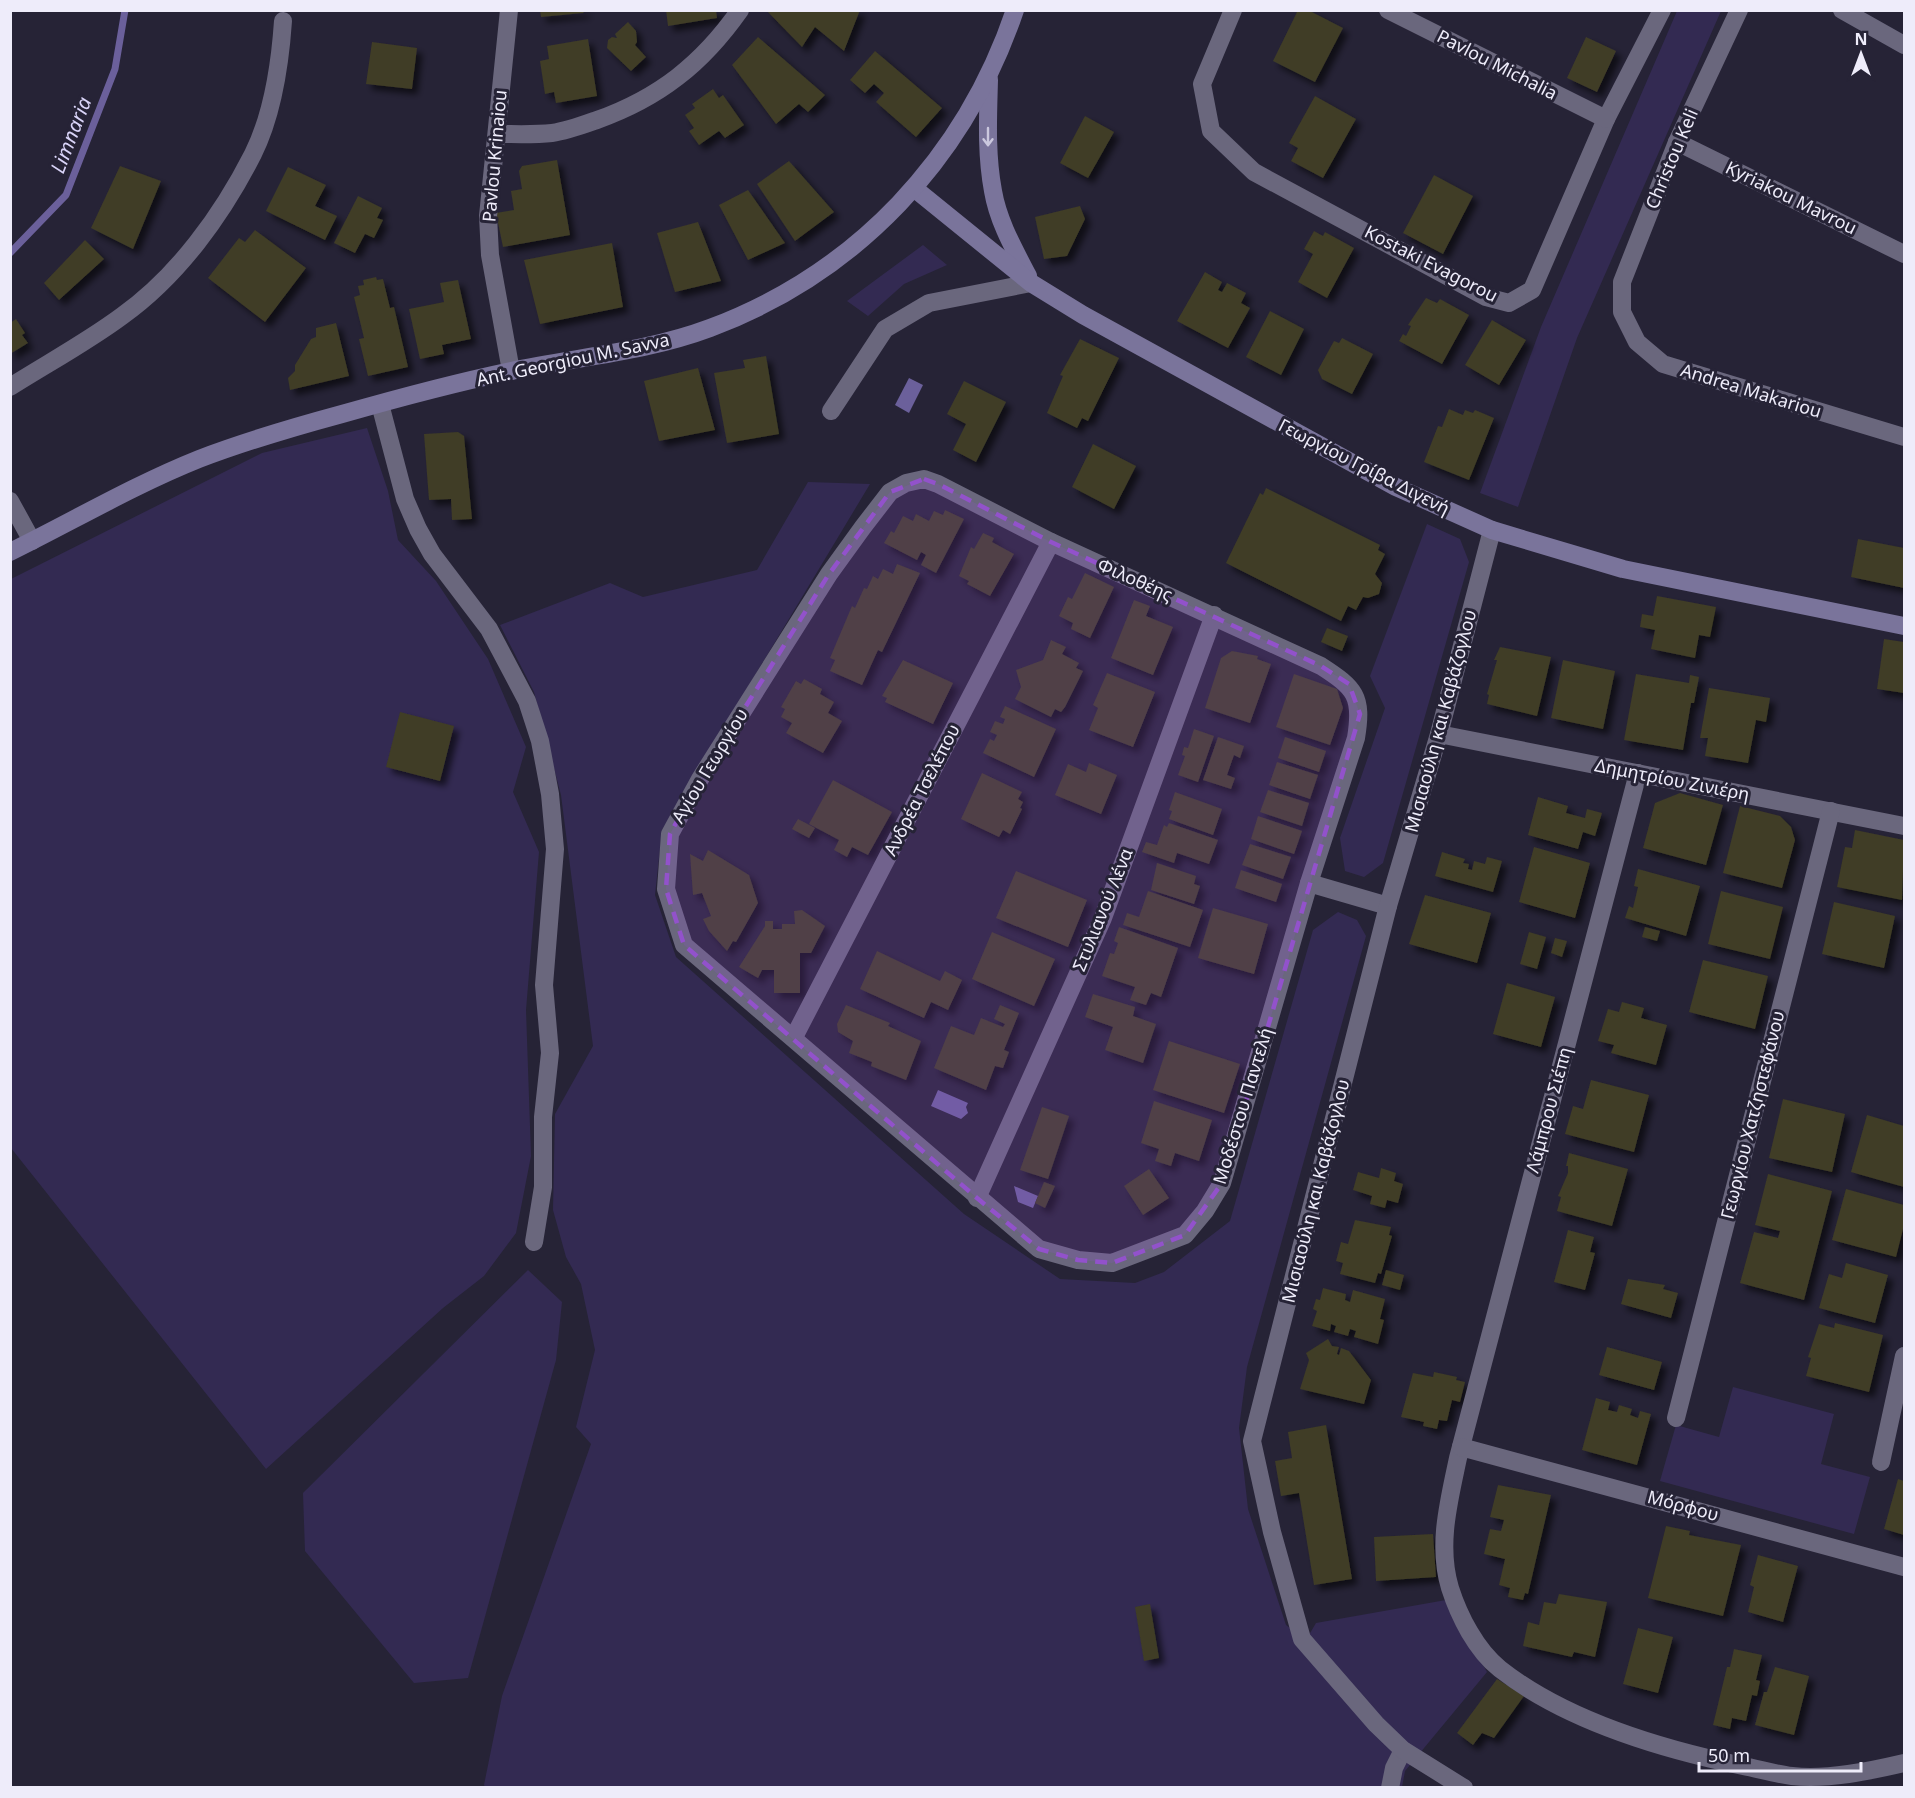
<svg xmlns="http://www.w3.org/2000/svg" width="1915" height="1798" font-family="'Noto Sans',sans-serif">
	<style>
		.green { fill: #332a52 }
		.water { fill: #6b609b }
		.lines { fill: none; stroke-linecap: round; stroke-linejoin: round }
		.stream { stroke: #6b609b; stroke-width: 7 }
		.building { fill: #3f3c26; filter: url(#shadow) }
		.street { stroke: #6a677d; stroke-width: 18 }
		.secondary { stroke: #7a749b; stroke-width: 18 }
		.oneway { stroke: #cbc8de }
		.marked { fill: #9252cb; fill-opacity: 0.2; stroke: #9252cb; stroke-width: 4.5; stroke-dasharray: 12 8; stroke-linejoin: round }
		.labels { text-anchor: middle; stroke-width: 6; stroke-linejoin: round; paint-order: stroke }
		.street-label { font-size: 18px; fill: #eeecfa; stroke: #262336 }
		.water-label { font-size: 20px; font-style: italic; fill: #d9d4f8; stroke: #262336 }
	</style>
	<defs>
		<filter id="shadow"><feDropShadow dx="5.5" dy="5.5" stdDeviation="3" flood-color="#0009"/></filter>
	</defs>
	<rect width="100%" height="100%" fill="#262336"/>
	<!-- green -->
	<g class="green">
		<polygon points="1677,11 1721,11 1577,338 1518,507 1480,493 1541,327"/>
		<polygon points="923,245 947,265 904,284 868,316 847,301"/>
		<polygon points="367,428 388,491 398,540 436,581 488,659 526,747 513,792 539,852 526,1010 531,1156 516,1233 484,1276 443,1308 266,1469 11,1148 11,579 262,453"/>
		<polygon points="808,482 870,484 662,830 655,895 676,957 964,1214 1060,1279 1135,1283 1164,1272 1230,1221 1313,930 1338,912 1357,920 1366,936 1247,1367 1239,1428 1248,1509 1286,1625 1306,1640 1316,1623 1446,1600 1487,1672 1405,1771 1402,1787 486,1788 484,1785 502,1696 591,1444 576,1427 595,1350 581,1284 566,1257 553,1210 555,1114 593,1046 561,795 534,692 500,625 610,583 643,597 757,570"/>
		<polygon points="1427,524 1460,539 1469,562 1383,863 1364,877 1345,871 1340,838 1385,708 1370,676"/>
		<polygon points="528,1270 562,1302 556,1360 468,1678 414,1683 305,1551 303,1493"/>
		<polygon points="1733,1387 1834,1414 1821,1464 1870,1477 1854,1534 1660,1481 1676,1425 1719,1437"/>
	</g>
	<!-- water -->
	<g class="water">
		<polygon points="909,378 923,385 909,413 895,405"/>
		<polygon points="938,1090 968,1103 966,1107 968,1113 961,1119 931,1106"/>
		<polygon points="1014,1186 1038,1196 1033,1208 1018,1202"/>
	</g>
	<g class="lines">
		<!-- stream -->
		<polyline class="stream" points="10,253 66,195 115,69 125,10"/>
	</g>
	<!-- building -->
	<g class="building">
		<polygon points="540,10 586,10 583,13 541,17"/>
		<polygon points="666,10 716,10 717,18 668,26"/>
		<polygon points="766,10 860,10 844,51 815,27 802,47"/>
		<polygon points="1298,10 1308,10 1343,28 1315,82 1273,61"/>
		<polygon points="628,22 636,31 637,42 635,45 646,57 631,71 607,48 608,40 612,37 617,38 615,34"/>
		<polygon points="758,37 825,95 808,112 799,104 776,124 732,65"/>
		<polygon points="1586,37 1616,51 1597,92 1567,78"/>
		<polygon points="588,39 597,96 556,103 554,92 545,94 540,61 549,59 547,46"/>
		<polygon points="372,42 417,48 412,89 366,84"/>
		<polygon points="875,51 942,108 916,137 876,102 884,93 874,84 865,93 850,80"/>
		<polygon points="713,89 719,98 723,95 744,125 725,138 719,131 699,145 689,131 694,128 685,115 695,108 692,104"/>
		<polygon points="1315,96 1356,119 1323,178 1291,161 1298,148 1289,143"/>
		<polygon points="1085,116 1114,132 1088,178 1060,163"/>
		<polygon points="557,160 570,235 503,247 496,213 514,210 511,191 522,189 519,171 522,166"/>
		<polygon points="789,161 834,212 795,241 757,184"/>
		<polygon points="120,166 161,181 133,249 91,228"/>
		<polygon points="288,167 326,185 315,206 337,216 325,240 266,211"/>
		<polygon points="1434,175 1473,196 1443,254 1403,233"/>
		<polygon points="748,190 785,243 748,260 719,205"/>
		<polygon points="358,196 382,208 377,218 383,220 374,238 365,234 355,253 334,243"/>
		<polygon points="1080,206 1085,219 1067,256 1044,259 1035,217"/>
		<polygon points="698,222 721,281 675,292 657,233"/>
		<polygon points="255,230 306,268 265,322 208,278 239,238 245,242"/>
		<polygon points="1314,231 1323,236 1325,232 1354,248 1327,298 1298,282 1313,254 1304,249"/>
		<polygon points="85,240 104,259 59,300 44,283"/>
		<polygon points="612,243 623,307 540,324 524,260"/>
		<polygon points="1205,272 1222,282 1218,290 1222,292 1227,283 1246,293 1241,303 1250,308 1228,348 1177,321"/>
		<polygon points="376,277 377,280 383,279 390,308 394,307 408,367 368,376 359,339 364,338 354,297 360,295 358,286 364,285 363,280"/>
		<polygon points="458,280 471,339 442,345 444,354 420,359 409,309 444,302 440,283"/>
		<polygon points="1426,298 1437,303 1440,299 1469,315 1442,364 1399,341 1403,334 1406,336 1411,326 1408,325"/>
		<polygon points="1270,311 1304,329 1281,375 1246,357"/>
		<polygon points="16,319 25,333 22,335 28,343 10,354 10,323"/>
		<polygon points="1492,320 1526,340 1499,385 1465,365"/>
		<polygon points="336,323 349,376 290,390 288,378 295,371 295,365 311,339 316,337 316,328"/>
		<polygon points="1342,338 1373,354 1352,394 1322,379 1318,370 1334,341 1339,343"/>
		<polygon points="1080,339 1119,358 1088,421 1082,418 1077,428 1047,413 1063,376 1060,375"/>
		<polygon points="766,356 779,434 727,443 714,373 745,368 743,360"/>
		<polygon points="698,368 715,430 659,441 644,381"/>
		<polygon points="964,381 1006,402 976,462 953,450 966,424 947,414"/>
		<polygon points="1449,409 1463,415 1465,410 1473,413 1475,410 1494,418 1469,480 1424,462 1438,426 1442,427"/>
		<polygon points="458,432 464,436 472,519 452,520 451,499 429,500 424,434"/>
		<polygon points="1093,444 1136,466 1114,509 1072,487"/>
		<polygon points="1266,488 1380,545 1378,550 1385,554 1375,574 1382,583 1379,594 1368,598 1363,597 1356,610 1348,606 1341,621 1226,563 1260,493 1263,495"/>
		<polygon points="945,510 964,519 936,573 921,565 926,555 921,552 917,560 884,543 891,531 894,533 903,516 913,521 916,514 929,521 934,511 943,515"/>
		<polygon points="983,533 994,538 992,542 1014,554 990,596 967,584 969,581 959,576 971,547 974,549"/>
		<polygon points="1858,539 1904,548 1904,588 1851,577"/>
		<polygon points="897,564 920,573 882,652 878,650 862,685 830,671 835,660 830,658 852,606 855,608 864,588 867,589 873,576 878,579 883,569 893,574"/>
		<polygon points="1085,573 1114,587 1090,638 1071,629 1073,623 1059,616 1068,597 1072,599"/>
		<polygon points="1657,596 1716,607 1710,637 1699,635 1695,658 1651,649 1655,630 1640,627 1642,614 1653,616"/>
		<polygon points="1134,600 1150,606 1146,616 1173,627 1153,675 1111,658"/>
		<polygon points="1327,628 1348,636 1342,651 1321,642"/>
		<polygon points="1884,639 1904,642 1904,693 1877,689"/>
		<polygon points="1051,640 1066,647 1062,654 1079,663 1076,668 1083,671 1065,707 1061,712 1055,709 1051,717 1015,699 1021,687 1016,670 1043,660"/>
		<polygon points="1500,647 1551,657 1537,716 1487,704 1489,695 1487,694 1497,660 1494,660"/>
		<polygon points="1232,651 1258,656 1257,659 1271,664 1250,723 1205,708 1221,658"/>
		<polygon points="903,660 953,683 933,724 885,702 887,698 882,696"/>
		<polygon points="1563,660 1615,671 1603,729 1551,718"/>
		<polygon points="1107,673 1155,692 1133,747 1089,730 1098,708 1093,705"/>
		<polygon points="1294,674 1337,689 1343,708 1330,745 1276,727"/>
		<polygon points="1636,674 1689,683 1690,675 1699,677 1694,703 1691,703 1683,750 1624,740"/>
		<polygon points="804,679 822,689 820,694 834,702 828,713 842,721 823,753 786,733 792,723 781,717 785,709 781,707 796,681 801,684"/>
		<polygon points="1709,688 1770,698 1766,722 1756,720 1748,763 1705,756 1708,738 1700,738"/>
		<polygon points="1005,706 1056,729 1034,777 983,753 990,739 994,741 997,735 990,732 995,721 1003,724 1005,719 1000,717"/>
		<polygon points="400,712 454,726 440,781 386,767"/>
		<polygon points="1194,729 1214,736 1198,782 1178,775 1185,756 1182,755 1184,747 1188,748"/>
		<polygon points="1218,737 1244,746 1240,758 1234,755 1227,775 1235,778 1231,789 1203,780"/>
		<polygon points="1285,737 1326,751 1319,772 1278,758"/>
		<polygon points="1277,762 1318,775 1310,799 1269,785"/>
		<polygon points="1089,763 1117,775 1101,814 1055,795 1068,764 1086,772"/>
		<polygon points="982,773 1022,792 1018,799 1023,802 1020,808 1022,809 1010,834 1003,830 999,837 961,819"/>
		<polygon points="833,780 892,812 868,855 852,847 847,857 834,850 839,840 809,824"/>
		<polygon points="1268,790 1309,803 1302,826 1260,812"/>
		<polygon points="1175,792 1222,809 1213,835 1169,819 1172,811 1169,810"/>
		<polygon points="1680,793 1723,805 1706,865 1643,848 1655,803"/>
		<polygon points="1538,797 1568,806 1566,813 1585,818 1587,809 1602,813 1595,836 1583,832 1578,849 1528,835"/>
		<polygon points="1740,806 1780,816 1791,827 1795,840 1782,888 1723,873"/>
		<polygon points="1258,816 1302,831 1294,854 1251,839"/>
		<polygon points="798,819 815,828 809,838 792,829"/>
		<polygon points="1169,823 1218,840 1209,864 1177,853 1174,863 1142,852 1146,842 1157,845 1164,825 1167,827"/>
		<polygon points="1855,830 1904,840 1902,900 1837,887 1845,847 1852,848"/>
		<polygon points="1250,844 1291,857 1283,879 1242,865"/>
		<polygon points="1534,847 1590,863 1575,918 1519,902"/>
		<polygon points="708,850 749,875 758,903 736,942 733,941 727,951 709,931 703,919 711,916 702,893 693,895 690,854 703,861"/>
		<polygon points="1442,852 1465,859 1463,863 1469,864 1468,869 1472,870 1474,861 1485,864 1487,857 1502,861 1493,892 1435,876"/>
		<polygon points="1157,863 1196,876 1194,884 1200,886 1194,904 1151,890"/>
		<polygon points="1638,869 1700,886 1686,936 1625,918 1629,906 1633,908 1638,887 1634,886"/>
		<polygon points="1241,870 1282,884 1276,902 1235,888"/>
		<polygon points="1016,871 1087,900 1068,947 996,918"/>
		<polygon points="1148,891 1203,910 1190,947 1123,925 1127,913 1139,917"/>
		<polygon points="1721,891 1783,907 1770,959 1708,944"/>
		<polygon points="1425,895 1491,913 1477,963 1409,944"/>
		<polygon points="1834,902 1895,916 1884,968 1822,954"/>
		<polygon points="1213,908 1268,924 1254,974 1198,958"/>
		<polygon points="802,910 825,926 811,953 800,953 800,993 774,993 774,970 762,970 758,978 739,967 765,926 765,921 773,921 773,929 782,929 782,924 795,924 794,911"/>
		<polygon points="1119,927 1178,948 1161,997 1151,993 1146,1005 1130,1000 1135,987 1102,976 1110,953 1114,954 1118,943 1114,941"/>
		<polygon points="1645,927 1660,931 1657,941 1642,937"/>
		<polygon points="992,932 1055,959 1034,1006 972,979"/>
		<polygon points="1529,932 1546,937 1537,969 1520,964"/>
		<polygon points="1555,938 1567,941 1562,957 1551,953"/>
		<polygon points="877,951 940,981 945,971 962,980 948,1010 931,1002 924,1018 860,989"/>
		<polygon points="1703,960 1768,976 1755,1029 1689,1012"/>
		<polygon points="1507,983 1555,997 1541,1047 1493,1034"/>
		<polygon points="1093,994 1135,1007 1133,1016 1156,1024 1143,1063 1105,1050 1113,1027 1085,1017"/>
		<polygon points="1622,1002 1644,1008 1641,1018 1667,1025 1656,1065 1611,1053 1614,1045 1598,1041 1608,1009 1619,1012"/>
		<polygon points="846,1005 890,1023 888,1026 921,1041 906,1080 871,1066 872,1062 849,1053 853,1041 838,1032 837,1024"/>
		<polygon points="1000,1005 1019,1013 1004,1050 1009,1052 1003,1068 995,1066 986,1090 934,1068 951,1026 974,1035 981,1018 1003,1027 1005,1024 994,1019"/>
		<polygon points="1169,1041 1240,1064 1224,1113 1153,1090"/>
		<polygon points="1591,1080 1649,1095 1634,1152 1565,1134 1573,1106 1583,1109"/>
		<polygon points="1783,1099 1845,1114 1832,1172 1769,1158"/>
		<polygon points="1154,1101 1212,1120 1199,1161 1175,1153 1171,1166 1155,1161 1159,1149 1141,1143"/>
		<polygon points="1042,1107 1069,1116 1048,1179 1020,1170"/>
		<polygon points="1867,1115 1904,1126 1904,1187 1851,1172"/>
		<polygon points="1569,1153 1628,1169 1612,1226 1557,1211 1561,1197 1558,1196 1568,1173 1568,1166 1566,1166"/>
		<polygon points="1381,1168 1396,1173 1394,1181 1403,1184 1398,1203 1387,1200 1385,1208 1370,1204 1372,1196 1353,1190 1358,1172 1379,1178"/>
		<polygon points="1149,1169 1169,1198 1143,1215 1124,1186"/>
		<polygon points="1768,1174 1832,1191 1804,1300 1740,1283 1754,1232 1778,1238 1780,1231 1755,1225"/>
		<polygon points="1044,1182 1055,1186 1045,1208 1035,1203"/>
		<polygon points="1846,1189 1904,1205 1904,1225 1896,1257 1832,1240"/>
		<polygon points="1355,1220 1391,1227 1389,1235 1392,1236 1381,1274 1378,1273 1375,1283 1340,1274 1343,1263 1336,1261 1341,1242 1348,1244"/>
		<polygon points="1568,1230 1594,1237 1590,1252 1595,1253 1585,1290 1554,1282"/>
		<polygon points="1846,1263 1888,1275 1875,1323 1819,1308 1829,1274 1842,1278"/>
		<polygon points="1386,1270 1404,1275 1400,1290 1382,1285"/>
		<polygon points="1628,1279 1665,1285 1663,1289 1678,1293 1671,1318 1621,1304"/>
		<polygon points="1323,1288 1346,1294 1345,1300 1350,1302 1353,1290 1385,1299 1380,1319 1384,1320 1378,1344 1354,1337 1356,1331 1350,1329 1348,1336 1334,1332 1336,1326 1331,1324 1330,1331 1312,1326 1317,1311 1313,1309 1316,1299 1320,1300"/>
		<polygon points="1835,1323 1883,1335 1869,1392 1806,1376 1811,1358 1808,1357 1819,1324 1834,1328"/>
		<polygon points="1328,1339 1332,1346 1339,1347 1337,1354 1339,1355 1341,1348 1349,1351 1371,1380 1364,1404 1300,1389 1309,1360 1306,1353"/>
		<polygon points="1607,1347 1662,1362 1654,1390 1599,1375"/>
		<polygon points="1434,1372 1457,1377 1456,1380 1465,1382 1460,1402 1452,1400 1447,1421 1439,1420 1437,1429 1423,1426 1424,1422 1401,1417 1413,1373 1433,1377"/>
		<polygon points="1596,1398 1610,1402 1608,1410 1617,1412 1619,1405 1632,1409 1630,1415 1638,1418 1640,1411 1651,1414 1637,1465 1582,1450"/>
		<polygon points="1326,1425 1352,1579 1314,1585 1299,1493 1281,1496 1275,1461 1292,1458 1288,1432"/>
		<polygon points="1898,1479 1904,1481 1904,1535 1884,1529"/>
		<polygon points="1498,1485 1551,1495 1528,1594 1525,1593 1523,1600 1508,1597 1510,1588 1499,1585 1505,1559 1484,1554 1490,1529 1501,1531 1504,1520 1490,1517"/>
		<polygon points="1666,1526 1690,1531 1689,1535 1741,1545 1723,1616 1648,1598"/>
		<polygon points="1433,1534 1436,1577 1376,1581 1374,1537"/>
		<polygon points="1758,1555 1798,1566 1783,1622 1748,1612 1754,1587 1750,1585"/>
		<polygon points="1559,1594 1607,1602 1595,1657 1574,1652 1572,1657 1523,1646 1528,1622 1539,1625 1544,1602 1556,1604"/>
		<polygon points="1150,1604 1159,1658 1144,1661 1135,1607"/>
		<polygon points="1638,1628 1673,1637 1658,1693 1623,1684"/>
		<polygon points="1734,1649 1762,1655 1756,1680 1760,1681 1757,1696 1752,1695 1746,1721 1732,1718 1730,1729 1713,1725 1727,1667 1730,1667"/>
		<polygon points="1775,1667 1809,1676 1794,1735 1755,1725 1764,1692 1767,1692"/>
		<polygon points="1497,1679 1524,1696 1494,1738 1482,1733 1473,1745 1457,1733"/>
	</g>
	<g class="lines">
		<!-- street -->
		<g class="street">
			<polyline points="509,10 488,216 490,255 511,371"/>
			<polyline points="1233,10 1202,84 1211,131 1254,172 1486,297 1509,303 1532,290 1606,119 1662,10"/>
			<polyline points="1388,10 1606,119"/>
			<polyline points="1739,10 1677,142 1622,282 1622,312 1637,342 1663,364 1904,437"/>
			<polyline points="1842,10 1904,45"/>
			<path d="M497,134C515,134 534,135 552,133C567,131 583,125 597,120C659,98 702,64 740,10"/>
			<polyline points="1677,142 1904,254"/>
			<path d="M10,387C48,363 87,342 122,316C178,276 222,215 253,154C273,114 280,65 283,21"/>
			<polyline points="380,404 405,499 418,529 432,554 489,629 527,701 540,741 550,794 555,849 544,985 550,1053 543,1117 543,1187 534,1242"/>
			<polyline points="831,411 885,329 929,303 1031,283"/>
			<path d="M924,479L938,484L1051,542L1321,666C1355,688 1363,696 1356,738L1309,883L1222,1183L1205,1211L1185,1235L1112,1263L1078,1260L1039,1249L684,945L666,889L670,834L700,779L829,574L863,527L890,492L906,483Z"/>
			<polyline points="10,501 32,541"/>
			<polyline points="1439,734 1904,826"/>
			<path d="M1638,773L1458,1458C1449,1501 1437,1545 1450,1588C1459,1616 1476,1650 1500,1669C1566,1721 1661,1749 1743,1766C1759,1769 1775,1774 1792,1776C1827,1780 1870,1771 1904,1763"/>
			<polyline points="1309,883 1388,906"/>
			<polyline points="794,1037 1051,542"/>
			<polyline points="977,1198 1103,918 1214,615"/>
			<polyline points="1676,1418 1831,811"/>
			<polyline points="1461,1447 1904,1567"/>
			<polyline points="1881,1462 1904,1356"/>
			<polyline points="1390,1788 1394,1768 1403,1750"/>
			<polyline points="1464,1788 1403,1750 1376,1724 1302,1639 1272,1532 1252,1441 1388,906 1439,734 1492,530"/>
		</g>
		<!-- secondary -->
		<g class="secondary">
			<path d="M989,80C988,117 986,154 993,191C998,221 1014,249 1028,276"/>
			<polyline points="915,189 1031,283 1083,315 1396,487 1492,530 1623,569 1904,626"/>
			<path d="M10,552C73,521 134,485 199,459C246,441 294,427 342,414C398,398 454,383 511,371C577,357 646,352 710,328C857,273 965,158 1015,10"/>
		</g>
	</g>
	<!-- one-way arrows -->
	<defs><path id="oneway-shaft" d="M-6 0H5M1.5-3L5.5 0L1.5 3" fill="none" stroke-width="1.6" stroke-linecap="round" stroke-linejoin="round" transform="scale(1.5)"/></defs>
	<use class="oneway" href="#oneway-shaft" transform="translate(988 137) rotate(90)"/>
	<!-- marked area -->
	<path class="marked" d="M924,479L938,484L1051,542L1321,666L1349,684L1360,714L1222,1183L1185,1235L1112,1263L1078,1260L1039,1249L977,1198L684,945L666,889L670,834L700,779L829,574L890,492Z"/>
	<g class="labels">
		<!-- street labels -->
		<g class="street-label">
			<text transform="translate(1497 65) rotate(27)" y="6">Pavlou Michalia</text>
			<text transform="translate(495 156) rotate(-85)" y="6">Pavlou Krinaiou</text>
			<text transform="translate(1672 159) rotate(-67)" y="6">Christou Keli</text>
			<text transform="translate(1791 198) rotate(26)" y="6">Kyriakou Mavrou</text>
			<text transform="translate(1431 264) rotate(27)" y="6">Kostaki Evagorou</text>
			<text transform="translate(573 360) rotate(-12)" y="6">Ant. Georgiou M. Savva</text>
			<text transform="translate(1751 391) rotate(17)" y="6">Andrea Makariou</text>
			<text transform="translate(1364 467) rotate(27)" y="6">Γεωργίου Γρίβα Διγενή</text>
			<text transform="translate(1135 580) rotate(24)" y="6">Φιλοθέης</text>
			<text transform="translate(1441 721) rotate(-75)" y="6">Μισιαούλη και Καβάζογλου</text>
			<text transform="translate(710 766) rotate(-59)" y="6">Αγίου Γεωργίου</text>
			<text transform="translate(1672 780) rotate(11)" y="6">Δημητρίου Ζινιέρη</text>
			<text transform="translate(922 790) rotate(-63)" y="6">Ανδρέα Τσελέπου</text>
			<text transform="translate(1103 910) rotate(-68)" y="6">Στυλιανού Λένα</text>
			<text transform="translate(1243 1106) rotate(-73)" y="6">Μοδέστου Παντελή</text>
			<text transform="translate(1549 1110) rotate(-75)" y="6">Λάμπρου Σιέπη</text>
			<text transform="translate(1753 1115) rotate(-76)" y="6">Γεωργίου Χατζηστεφάνου</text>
			<text transform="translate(1316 1191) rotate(-76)" y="6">Μισιαούλη και Καβάζογλου</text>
			<text transform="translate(1683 1506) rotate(15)" y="6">Μόρφου</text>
		</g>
		<!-- water labels -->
		<g class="water-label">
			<text transform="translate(71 135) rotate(-69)" y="7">Limnaria</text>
		</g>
	</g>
	<!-- border -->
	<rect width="1915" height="1798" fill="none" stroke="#eeecfa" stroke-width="24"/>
	<!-- north arrow -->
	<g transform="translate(1861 54)" stroke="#262336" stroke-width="4.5" paint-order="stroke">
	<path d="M0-4.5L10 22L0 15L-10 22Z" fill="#eeecfa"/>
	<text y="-9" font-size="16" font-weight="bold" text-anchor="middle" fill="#eeecfa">N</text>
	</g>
	<!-- scale -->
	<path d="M1699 1762v9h162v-9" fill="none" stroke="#eeecfa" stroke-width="3"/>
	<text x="1708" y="1762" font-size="18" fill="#eeecfa" stroke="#262336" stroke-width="4.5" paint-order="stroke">50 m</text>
</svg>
